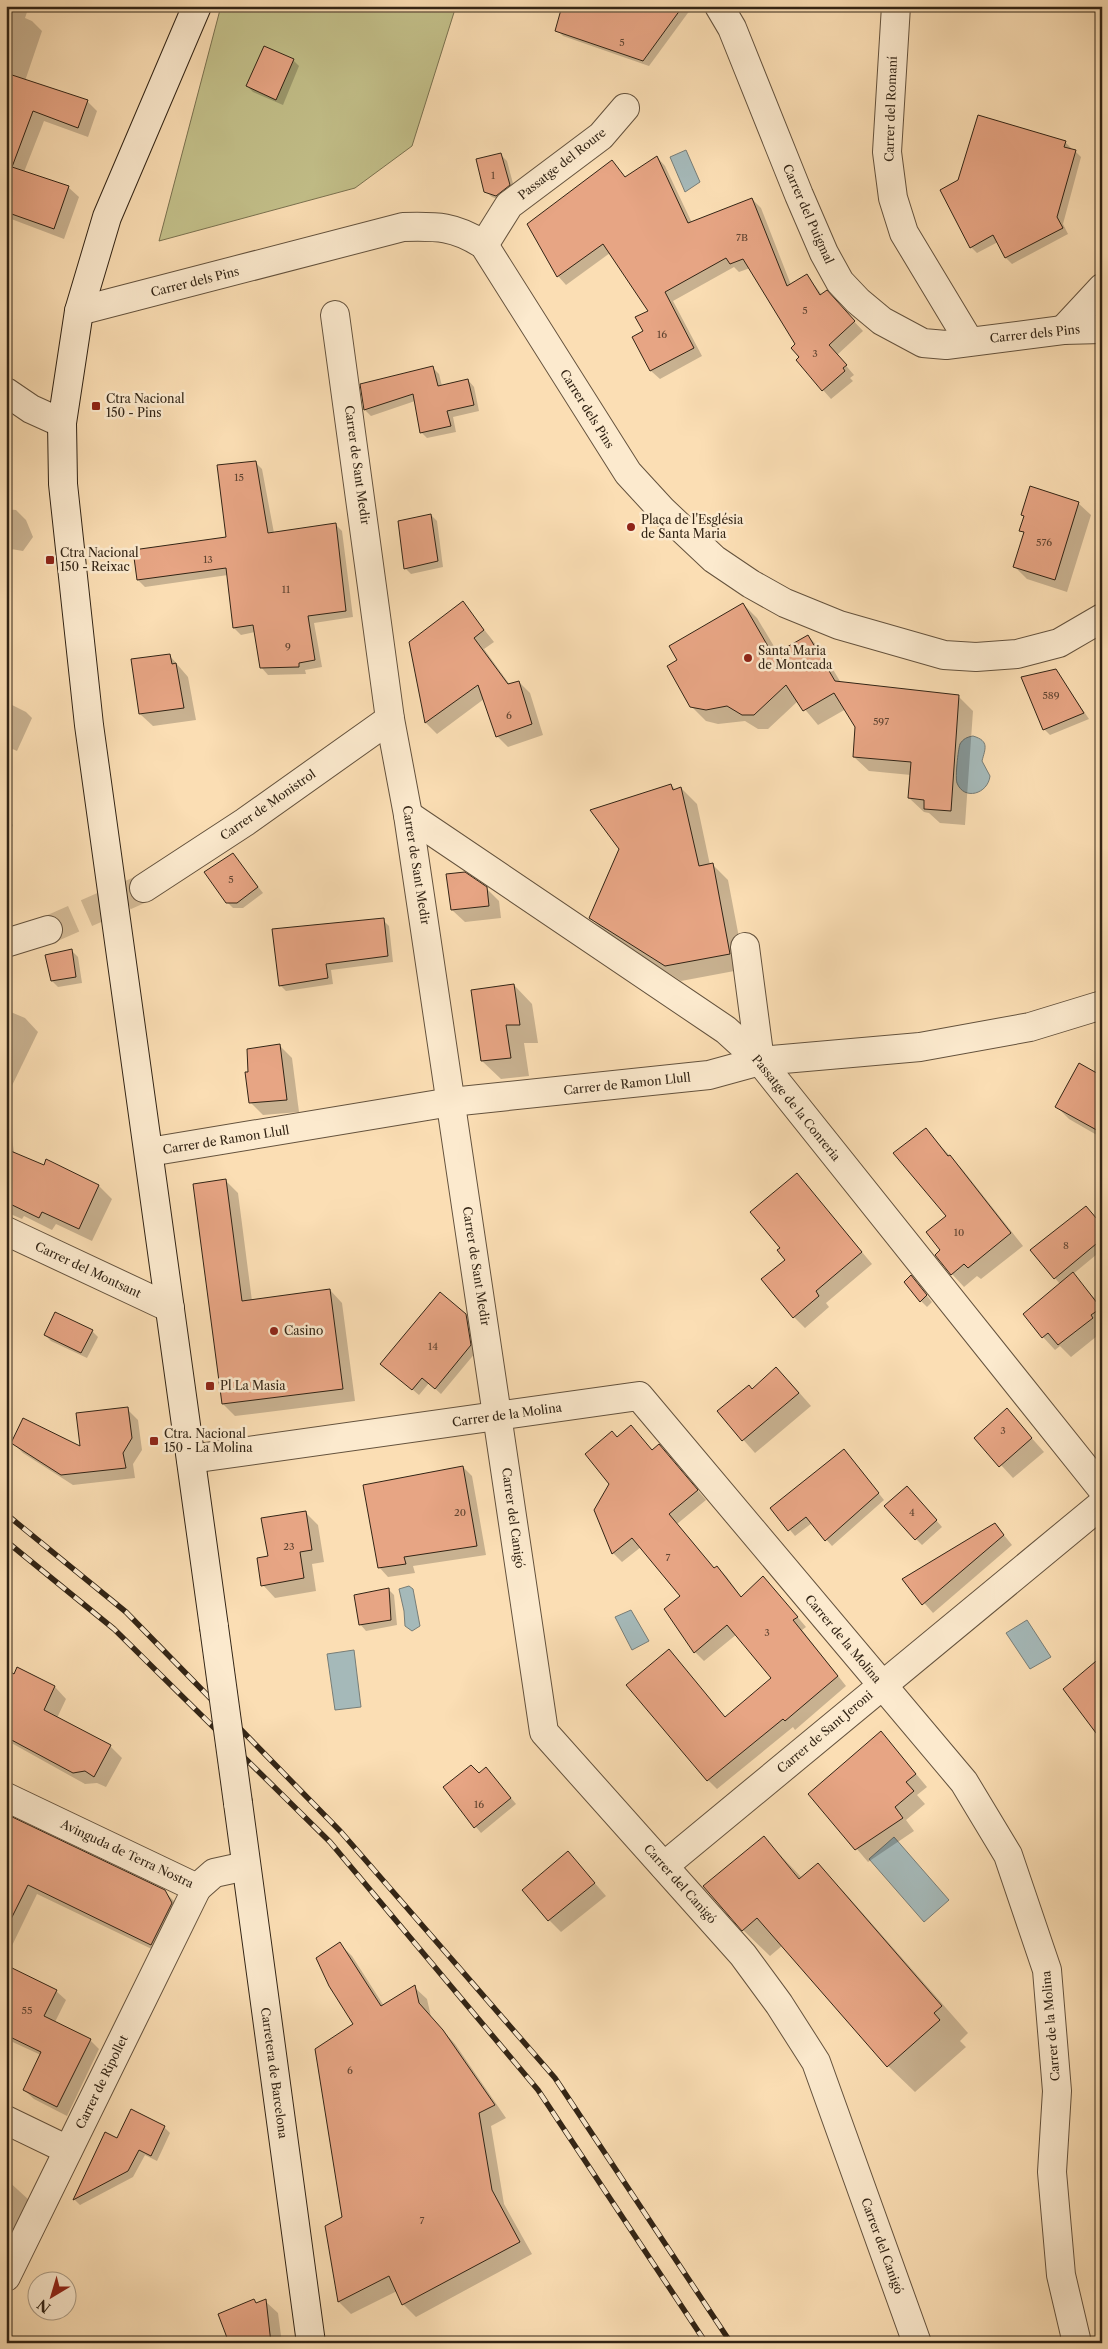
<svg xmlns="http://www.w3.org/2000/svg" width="1108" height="2349" font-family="'Libre Caslon Text',serif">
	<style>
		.green { fill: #c3c08a; stroke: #7a7250 }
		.water { fill: #a5b9b9; stroke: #777d77 }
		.shadow { fill: #0003 }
		.building { fill: #e7a584; stroke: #322415 }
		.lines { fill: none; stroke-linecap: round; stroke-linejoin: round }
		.minor-tunnel { stroke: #d3b994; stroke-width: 28; stroke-dasharray: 28 14; stroke-linecap: butt }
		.minor-casing { stroke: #64523d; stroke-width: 30 }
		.secondary-casing { stroke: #322415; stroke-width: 30 }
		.minor { stroke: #fceace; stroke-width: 28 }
		.secondary { stroke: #fceace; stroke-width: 28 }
		.rail-casing { stroke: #322415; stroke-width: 5.5 }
		.rail { stroke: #fceace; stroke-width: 4; stroke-dasharray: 11; stroke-linecap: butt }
		.secondary-bridge-casing { stroke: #322415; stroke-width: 30; stroke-linecap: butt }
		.secondary-bridge { stroke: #fceace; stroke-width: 28 }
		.poi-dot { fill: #8f2418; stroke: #fceace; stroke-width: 2 }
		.labels { text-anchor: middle; stroke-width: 5; stroke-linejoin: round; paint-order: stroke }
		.number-label { font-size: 10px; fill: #5f4431 }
		.street-label { font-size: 12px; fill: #322415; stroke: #fceace }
		.poi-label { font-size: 12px; fill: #322415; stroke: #fceace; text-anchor: start }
	</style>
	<rect width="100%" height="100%" fill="#fbdeb4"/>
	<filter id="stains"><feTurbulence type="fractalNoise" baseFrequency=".004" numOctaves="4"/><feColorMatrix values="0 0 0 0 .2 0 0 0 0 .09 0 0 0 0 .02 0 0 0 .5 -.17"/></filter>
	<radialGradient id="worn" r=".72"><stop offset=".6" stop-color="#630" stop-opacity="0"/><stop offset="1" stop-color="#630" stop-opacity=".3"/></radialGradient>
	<!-- green -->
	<polygon class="green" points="221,6 456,6 412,146 355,188 159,241"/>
	<!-- water -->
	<g class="water">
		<polygon points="686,150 700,182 685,192 670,157"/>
		<path d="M973,736C990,741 985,749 982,761L990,776C988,794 964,801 957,783C955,778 958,750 960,744C963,739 967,737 973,736Z"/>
		<polygon points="409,1586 413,1589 420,1626 412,1631 405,1626 404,1611 399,1589"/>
		<polygon points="631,1610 649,1641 632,1650 615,1617"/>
		<polygon points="1027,1620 1051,1657 1030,1669 1006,1633"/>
		<polygon points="354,1650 361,1707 335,1710 327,1654"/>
		<polygon points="894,1837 949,1900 924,1922 869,1859"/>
	</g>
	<!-- shadow -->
	<g class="shadow">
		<polygon points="6,6 29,6 25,18 32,21 42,31 25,81 87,101 97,111 88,137 44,121 24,172 68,187 79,197 64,239 6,217"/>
		<polygon points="562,6 693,6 649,66 563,36 557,30"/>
		<polygon points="293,60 299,66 283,105 253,92 247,86"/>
		<polygon points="1065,142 1071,148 1070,150 1075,151 1081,157 1063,224 1068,234 1012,264 1006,258 998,242 977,253 971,247"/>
		<polygon points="501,155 507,161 515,191 503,201 492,197 485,191"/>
		<polygon points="657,157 665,166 692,223 752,199 761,208 791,285 807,275 822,295 835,301 863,331 837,355 854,375 850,378 853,381 831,399 823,390 801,357 796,345 750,268 739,272 734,267 673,301 702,356 660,379 651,371 634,337 644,332 650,312 610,253 566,285 558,276 612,162 626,178"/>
		<polygon points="433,368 439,374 442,386 468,380 474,387 479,411 453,417 456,432 427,438 421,432 415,401 371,416 365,410 362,385"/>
		<polygon points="255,462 262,469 274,533 335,524 342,531 353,617 314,623 322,667 305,670 306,674 268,675 261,667 255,632 241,635 234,628 228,575 145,587 138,580 227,538"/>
		<polygon points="1078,503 1091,515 1067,592 1027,579 1014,566 1025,534 1021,530 1025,518 1022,515"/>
		<polygon points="6,509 16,510 26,520 33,537 23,551 11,549 6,558"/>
		<polygon points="431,515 437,521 443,567 411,574 405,568"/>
		<polygon points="463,603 494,642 484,649 510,685 519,682 530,693 543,735 508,747 497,736 484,699 437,734 426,723 410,642"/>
		<polygon points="743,604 757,618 778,653 808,636 822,651 841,683 958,696 973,711 965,825 940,823 929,813 924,812 909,798 911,775 869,771 854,757 857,727 846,709 818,725 798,701 768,729 758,729 745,721 718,724 706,721 691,706 679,661"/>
		<polygon points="170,656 188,677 196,720 153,726 140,714"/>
		<polygon points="1056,671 1089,719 1050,735 1044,729"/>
		<polygon points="6,702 26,712 32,718 17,751 6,746"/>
		<polygon points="671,785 676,790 681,788 697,804 710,865 713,865 728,880 745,969 681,981 606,933 591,918"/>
		<polygon points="6,818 13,825 6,841"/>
		<polygon points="233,854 263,893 243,908 233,908 227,902"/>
		<polygon points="486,888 499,901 501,918 465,922 452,910"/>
		<polygon points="383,920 389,926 393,962 331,970 333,984 286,991 280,985"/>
		<polygon points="72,951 78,957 82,983 58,987 52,981 47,956"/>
		<polygon points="514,985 532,1004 538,1043 524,1043 529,1076 501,1079 482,1061"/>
		<polygon points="6,1010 25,1018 38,1032 6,1098"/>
		<polygon points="279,1045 292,1058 299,1112 263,1115 250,1102 250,1073"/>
		<polygon points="1102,1077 1102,1138 1069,1119 1056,1106"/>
		<polygon points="6,1115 10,1118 14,1154 99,1186 112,1199 92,1241 56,1224 52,1230 24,1216 22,1219 6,1212"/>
		<polygon points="926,1130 962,1169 1023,1246 981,1279 977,1276 964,1287 952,1274 942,1251 948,1216"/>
		<polygon points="226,1181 238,1193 252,1301 330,1290 342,1303 355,1401 235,1416 223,1404"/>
		<polygon points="807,1186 872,1264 826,1303 829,1307 805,1328 794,1317 787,1260 781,1248"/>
		<polygon points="1102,1225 1102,1250 1073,1274 1102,1307 1102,1332 1071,1357 1060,1346 1055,1350 1043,1337 1060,1284 1032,1250"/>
		<polygon points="917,1283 932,1302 927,1307 921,1301"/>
		<polygon points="465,1315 472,1321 476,1352 441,1394 429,1383 419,1395 388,1369"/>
		<polygon points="92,1331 98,1337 87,1358 51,1341 45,1335"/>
		<polygon points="789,1381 811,1406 755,1453 718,1411 753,1390"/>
		<polygon points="127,1409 138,1420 142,1450 133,1464 135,1478 73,1485 23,1453 12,1442 82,1448"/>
		<polygon points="1007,1410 1044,1452 1013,1478 976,1438"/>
		<polygon points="617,1438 668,1455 706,1500 677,1524 715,1569 717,1567 726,1576 742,1598 772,1587 806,1627 802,1630 846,1686 795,1730 793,1727 717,1789 708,1780 669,1651 726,1718 773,1678 737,1634 704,1661 695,1652 682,1597 641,1547 622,1562 613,1553 611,1484"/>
		<polygon points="850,1457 884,1500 832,1546 812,1523 795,1536 772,1508"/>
		<polygon points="463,1467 472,1476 486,1555 413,1566 415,1573 388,1577 379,1567"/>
		<polygon points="913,1493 942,1527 922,1545 916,1539"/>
		<polygon points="305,1512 318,1525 324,1562 312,1564 316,1591 275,1598 263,1585 269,1557"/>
		<polygon points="995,1524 1012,1545 933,1613 904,1580"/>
		<polygon points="388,1589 394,1595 397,1625 366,1631 360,1624"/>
		<polygon points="6,1672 55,1687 66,1699 57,1718 110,1746 122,1758 106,1787 97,1783 85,1784 6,1740"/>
		<polygon points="881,1732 927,1787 917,1795 925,1804 906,1820 914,1831 868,1862 810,1794"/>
		<polygon points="479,1775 492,1775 516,1804 481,1833 444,1788"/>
		<polygon points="6,1828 164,1891 174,1901 181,1913 160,1953 37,1894 6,1958"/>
		<polygon points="764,1838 802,1878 818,1865 844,1892 968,2033 960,2041 966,2047 915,2092 888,2066 783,1945 770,1956 743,1930"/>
		<polygon points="580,1866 606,1896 561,1932 549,1920"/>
		<polygon points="340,1944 352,1956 384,2006 414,1987 427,1999 431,2017 455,2044 506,2118 491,2126 504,2204 532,2254 416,2317 403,2304 397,2291 351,2314 339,2302 327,2226 344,2218 355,2025"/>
		<polygon points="6,1966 56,1991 66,2000 55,2022 90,2040 99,2049 67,2116 34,2099 24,2090 41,2055 6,2039"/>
		<polygon points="164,2127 170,2133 157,2161 145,2155 133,2177 80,2205 74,2199 117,2140"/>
		<polygon points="6,2179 29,2200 6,2272"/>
		<polygon points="253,2300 257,2304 265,2301 278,2313 282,2343 229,2343"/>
	</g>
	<!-- building -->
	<g class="building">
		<polygon points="562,6 683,6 643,61 555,31"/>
		<polygon points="264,46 294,59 276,100 246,86"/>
		<polygon points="6,73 88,100 78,128 33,111 12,167 69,186 54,229 6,212"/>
		<polygon points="978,115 1066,141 1064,147 1076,150 1057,217 1063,228 1005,258 993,235 970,248 940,190 958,180"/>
		<polygon points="501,153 510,185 496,196 484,192 476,159"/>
		<polygon points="657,156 688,223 752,198 787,286 807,274 820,295 827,290 855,321 829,345 847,365 843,368 845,371 822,391 796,360 799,357 791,348 795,344 743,259 730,264 726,258 665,292 694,348 650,371 632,337 643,331 635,317 648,311 603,244 557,277 527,224 612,160 625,177"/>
		<polygon points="433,366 438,386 468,379 474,405 447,411 451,426 420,433 413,394 364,410 360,384"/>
		<polygon points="256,461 268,533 336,523 346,611 308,616 315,660 299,663 299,667 260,668 253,625 233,628 226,568 137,580 133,550 226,537 217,465"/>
		<polygon points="1030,486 1079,502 1055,580 1013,567 1024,532 1019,531 1024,516 1021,515"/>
		<polygon points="431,514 438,561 404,569 398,521"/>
		<polygon points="463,601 484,630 474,638 508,684 519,681 532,724 496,737 478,685 425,723 409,642"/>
		<polygon points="743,603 773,655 808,635 835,681 959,695 951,811 924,809 924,800 908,798 911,762 853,757 855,727 834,693 803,711 786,685 754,715 742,715 727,706 706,710 690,707 667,666 677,660 669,646"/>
		<polygon points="170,654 172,664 176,663 184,708 139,714 131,659"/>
		<polygon points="1056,669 1084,713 1043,730 1021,677"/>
		<polygon points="671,784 673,790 681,787 699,866 713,863 730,954 665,966 589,918 619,849 590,810"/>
		<polygon points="233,853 258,887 237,903 226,903 204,872"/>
		<polygon points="465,872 487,887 489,906 451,910 446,874"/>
		<polygon points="384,918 388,956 326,964 328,978 279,986 272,929"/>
		<polygon points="72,949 76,977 51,981 45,955"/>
		<polygon points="514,984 520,1025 506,1025 511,1058 481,1061 471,990"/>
		<polygon points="280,1044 287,1100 249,1103 245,1072 248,1072 247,1049"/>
		<polygon points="1079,1063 1102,1076 1102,1133 1055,1107"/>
		<polygon points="926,1128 948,1156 950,1155 1011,1233 968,1268 964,1264 951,1275 935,1255 940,1250 926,1232 946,1216 893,1153"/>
		<polygon points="6,1149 44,1165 46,1159 99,1185 79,1229 42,1212 39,1218 6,1202"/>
		<polygon points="797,1173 862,1252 816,1291 819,1296 793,1318 761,1279 785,1260 777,1250 780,1248 750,1212"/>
		<polygon points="226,1179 242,1301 330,1289 343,1389 222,1404 193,1184"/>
		<polygon points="1086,1206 1102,1225 1102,1239 1054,1279 1030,1250"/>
		<polygon points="1073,1272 1101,1308 1091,1315 1093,1318 1058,1345 1048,1333 1042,1338 1023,1314"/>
		<polygon points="911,1275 927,1295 920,1302 904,1282"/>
		<polygon points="440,1292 466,1314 471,1345 435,1389 422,1378 412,1390 380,1364"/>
		<polygon points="55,1312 93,1330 81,1353 44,1335"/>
		<polygon points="776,1367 799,1393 742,1441 717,1411 749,1385 752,1389"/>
		<polygon points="128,1407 132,1438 123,1453 126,1468 61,1475 11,1443 23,1418 80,1446 76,1413"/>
		<polygon points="1007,1408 1032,1438 999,1467 974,1438"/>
		<polygon points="631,1425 652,1450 659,1444 698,1490 669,1514 714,1568 717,1566 741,1597 763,1576 798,1617 793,1620 838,1676 785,1721 783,1719 707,1781 626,1685 669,1649 725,1717 771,1678 727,1625 694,1653 664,1609 680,1596 632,1538 612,1554 594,1510 609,1484 585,1454 612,1431 617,1437"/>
		<polygon points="844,1449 879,1493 825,1541 806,1517 788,1531 770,1508"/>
		<polygon points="463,1466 477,1546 404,1557 406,1564 378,1568 363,1485"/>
		<polygon points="907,1486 937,1520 915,1540 884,1506"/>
		<polygon points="306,1511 312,1550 300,1552 304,1578 261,1586 257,1558 268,1556 261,1518"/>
		<polygon points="995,1523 1004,1535 922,1605 902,1579"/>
		<polygon points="389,1588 391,1620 359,1625 354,1595"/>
		<polygon points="1102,1656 1102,1741 1063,1689"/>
		<polygon points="17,1667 55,1686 44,1710 111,1745 94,1777 85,1771 73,1773 6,1737 6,1669 14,1674"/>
		<polygon points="881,1731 916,1774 906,1782 914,1791 895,1807 903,1818 855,1850 808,1794"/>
		<polygon points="471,1765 479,1773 486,1767 511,1798 474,1828 443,1787"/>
		<polygon points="6,1814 165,1890 172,1903 151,1945 28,1885 6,1929"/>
		<polygon points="764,1836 799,1879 818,1863 942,2006 934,2013 940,2020 887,2067 757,1918 742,1931 703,1886"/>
		<polygon points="568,1851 595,1883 548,1921 522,1890"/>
		<polygon points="340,1942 381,2006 415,1985 419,2003 443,2030 495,2105 479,2113 492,2190 520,2242 402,2305 389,2276 338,2302 325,2226 342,2217 315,2049 353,2024 329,1986 316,1958"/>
		<polygon points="6,1965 57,1990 44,2016 91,2039 57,2107 23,2090 41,2052 6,2035"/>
		<polygon points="131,2109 165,2126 151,2156 139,2150 128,2171 73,2200 105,2132 117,2138"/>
		<polygon points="254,2299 256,2303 266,2299 271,2343 229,2343 218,2314"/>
	</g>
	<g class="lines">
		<!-- minor-tunnel -->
		<polyline class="minor-tunnel" points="48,930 144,888"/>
		<!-- minor casing -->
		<g class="minor-casing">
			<g id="minor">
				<polyline points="719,6 732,28 799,195 824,253 840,282 858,301 882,321 923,343 946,345 1063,330 1102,329"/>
				<polyline points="896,6 887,152 893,198 904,233 969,341"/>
				<polyline points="484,245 509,205 601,136 625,108"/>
				<path d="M79,311L403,227C437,226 455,226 484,245L628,473L662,510L714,559L751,584L785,603L839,625L944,655L976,657L1017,654L1059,643L1102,618"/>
				<polyline points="335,315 390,719 408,815 544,1732 743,1955 779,2004 816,2062 917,2343"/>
				<polyline points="1063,330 1102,288"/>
				<polyline points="6,392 31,409 62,423"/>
				<polyline points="408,815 726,1030 760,1061 1102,1489"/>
				<polyline points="144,888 245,822 390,719"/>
				<polyline points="6,943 48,930"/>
				<polyline points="745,947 760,1061"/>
				<polyline points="149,1152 451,1102 709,1075 760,1061 920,1047 1030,1027 1102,1005"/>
				<polyline points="6,1231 170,1308"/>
				<polyline points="191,1459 639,1396 964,1782 1008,1855 1047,1970 1057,2091 1052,2172 1061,2275 1077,2343"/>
				<polyline points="6,1797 197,1888 214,1873 246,1866"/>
				<polyline points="664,1866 1102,1504"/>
				<polyline points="6,2120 68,2150"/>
				<polyline points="6,2277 197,1888"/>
			</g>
		</g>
		<!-- secondary casing -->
		<g class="secondary-casing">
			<g id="secondary">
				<polyline points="197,6 107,217 79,311 62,423 63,484 89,725 214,1627"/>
				<polyline points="238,1803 311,2343"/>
			</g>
		</g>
		<!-- minor -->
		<use href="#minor" class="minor"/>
		<!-- secondary -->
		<use href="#secondary" class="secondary"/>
		<!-- rail casing -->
		<g class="rail-casing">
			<g id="rail">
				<polyline points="6,1514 126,1612 341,1832 555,2078 731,2343"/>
				<polyline points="6,1541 114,1629 330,1842 538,2090 706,2343"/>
			</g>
		</g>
		<!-- rail -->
		<use href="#rail" class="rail"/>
		<!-- secondary-bridge casing -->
		<g class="secondary-bridge-casing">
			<polyline id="secondary-bridge" points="214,1627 238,1803"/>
		</g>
		<!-- secondary-bridge -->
		<use href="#secondary-bridge" class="secondary-bridge"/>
	</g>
	<!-- markers -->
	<g class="poi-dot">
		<rect x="91" y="401" width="10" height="10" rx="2.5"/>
		<circle cx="631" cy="527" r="5"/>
		<rect x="45" y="555" width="10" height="10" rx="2.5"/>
		<circle cx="748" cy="658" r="5"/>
		<circle cx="274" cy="1331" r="5"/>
		<rect x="205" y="1381" width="10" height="10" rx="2.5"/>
		<rect x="149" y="1436" width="10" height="10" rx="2.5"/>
	</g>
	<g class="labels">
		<!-- number labels -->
		<g class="number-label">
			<text x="622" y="46">5</text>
			<text x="493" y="179">1</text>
			<text x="742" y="241">7B</text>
			<text x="805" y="314">5</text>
			<text x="662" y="338">16</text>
			<text x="815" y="357">3</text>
			<text x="239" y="481">15</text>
			<text x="1044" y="546">576</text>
			<text x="208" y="563">13</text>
			<text x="286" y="593">11</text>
			<text x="288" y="650">9</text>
			<text x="1051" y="699">589</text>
			<text x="509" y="719">6</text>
			<text x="881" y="725">597</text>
			<text x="231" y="883">5</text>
			<text x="959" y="1236">10</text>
			<text x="1066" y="1249">8</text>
			<text x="433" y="1350">14</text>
			<text x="1003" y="1434">3</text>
			<text x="460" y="1516">20</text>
			<text x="912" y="1516">4</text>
			<text x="289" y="1550">23</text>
			<text x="668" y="1561">7</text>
			<text x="767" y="1636">3</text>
			<text x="479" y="1808">16</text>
			<text x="27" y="2014">55</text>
			<text x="350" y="2074">6</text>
			<text x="422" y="2224">7</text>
		</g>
		<!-- street labels -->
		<g class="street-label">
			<text transform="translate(891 109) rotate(-88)" y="4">Carrer del Romaní</text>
			<text transform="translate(562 164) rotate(-38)" y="4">Passatge del Roure</text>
			<text transform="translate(808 214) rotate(66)" y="4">Carrer del Puigmal</text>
			<text transform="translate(195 282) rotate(-14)" y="4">Carrer dels Pins</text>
			<text transform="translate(1035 334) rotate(-6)" y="4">Carrer dels Pins</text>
			<text transform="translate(587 409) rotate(58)" y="4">Carrer dels Pins</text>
			<text transform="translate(357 465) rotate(82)" y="4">Carrer de Sant Medir</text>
			<text transform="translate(268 805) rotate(-35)" y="4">Carrer de Monistrol</text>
			<text transform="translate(416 865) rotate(81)" y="4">Carrer de Sant Medir</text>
			<text transform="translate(627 1084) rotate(-6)" y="4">Carrer de Ramon Llull</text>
			<text transform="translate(796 1108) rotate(51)" y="4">Passatge de la Conreria</text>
			<text transform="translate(226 1140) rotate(-9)" y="4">Carrer de Ramon Llull</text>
			<text transform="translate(476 1266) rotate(81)" y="4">Carrer de Sant Medir</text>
			<text transform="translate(88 1270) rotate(25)" y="4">Carrer del Montsant</text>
			<text transform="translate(507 1415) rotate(-8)" y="4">Carrer de la Molina</text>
			<text transform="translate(513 1518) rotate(82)" y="4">Carrer del Canigó</text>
			<text transform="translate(843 1639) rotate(50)" y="4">Carrer de la Molina</text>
			<text transform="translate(825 1732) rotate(-40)" y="4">Carrer de Sant Jeroni</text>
			<text transform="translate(127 1854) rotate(25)" y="4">Avinguda de Terra Nostra</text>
			<text transform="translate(680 1884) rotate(48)" y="4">Carrer del Canigó</text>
			<text transform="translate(1051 2026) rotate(-95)" y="4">Carrer de la Molina</text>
			<text transform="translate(274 2073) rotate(82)" y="4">Carretera de Barcelona</text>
			<text transform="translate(102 2082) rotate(-64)" y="4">Carrer de Ripollet</text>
			<text transform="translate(882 2246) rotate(70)" y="4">Carrer del Canigó</text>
		</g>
		<!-- poi labels -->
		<g class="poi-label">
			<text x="106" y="403">Ctra Nacional<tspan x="106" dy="14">150 - Pins</tspan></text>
			<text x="641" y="524">Plaça de l'Església<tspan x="641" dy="14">de Santa Maria</tspan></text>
			<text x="60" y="557">Ctra Nacional<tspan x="60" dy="14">150 - Reixac</tspan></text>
			<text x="758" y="655">Santa Maria<tspan x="758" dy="14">de Montcada</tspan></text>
			<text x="284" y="1335">Casino</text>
			<text x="220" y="1390">Pl La Masia</text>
			<text x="164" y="1438">Ctra. Nacional<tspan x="164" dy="14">150 - La Molina</tspan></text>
		</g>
	</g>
	<!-- margin -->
	<rect width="1108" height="2349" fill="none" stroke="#fbdeb4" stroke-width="25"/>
	<rect x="8" y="8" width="1093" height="2334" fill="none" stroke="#322415" stroke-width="2.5"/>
	<rect x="12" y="12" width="1083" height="2324" fill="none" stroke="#322415"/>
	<!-- north arrow -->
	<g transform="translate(52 2296) rotate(218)"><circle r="24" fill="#fceace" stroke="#ab9b84"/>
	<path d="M0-4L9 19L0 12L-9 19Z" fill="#8f2418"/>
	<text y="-8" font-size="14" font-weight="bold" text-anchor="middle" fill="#322415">N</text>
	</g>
	<rect width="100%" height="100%" filter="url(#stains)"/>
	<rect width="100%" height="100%" fill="url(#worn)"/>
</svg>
